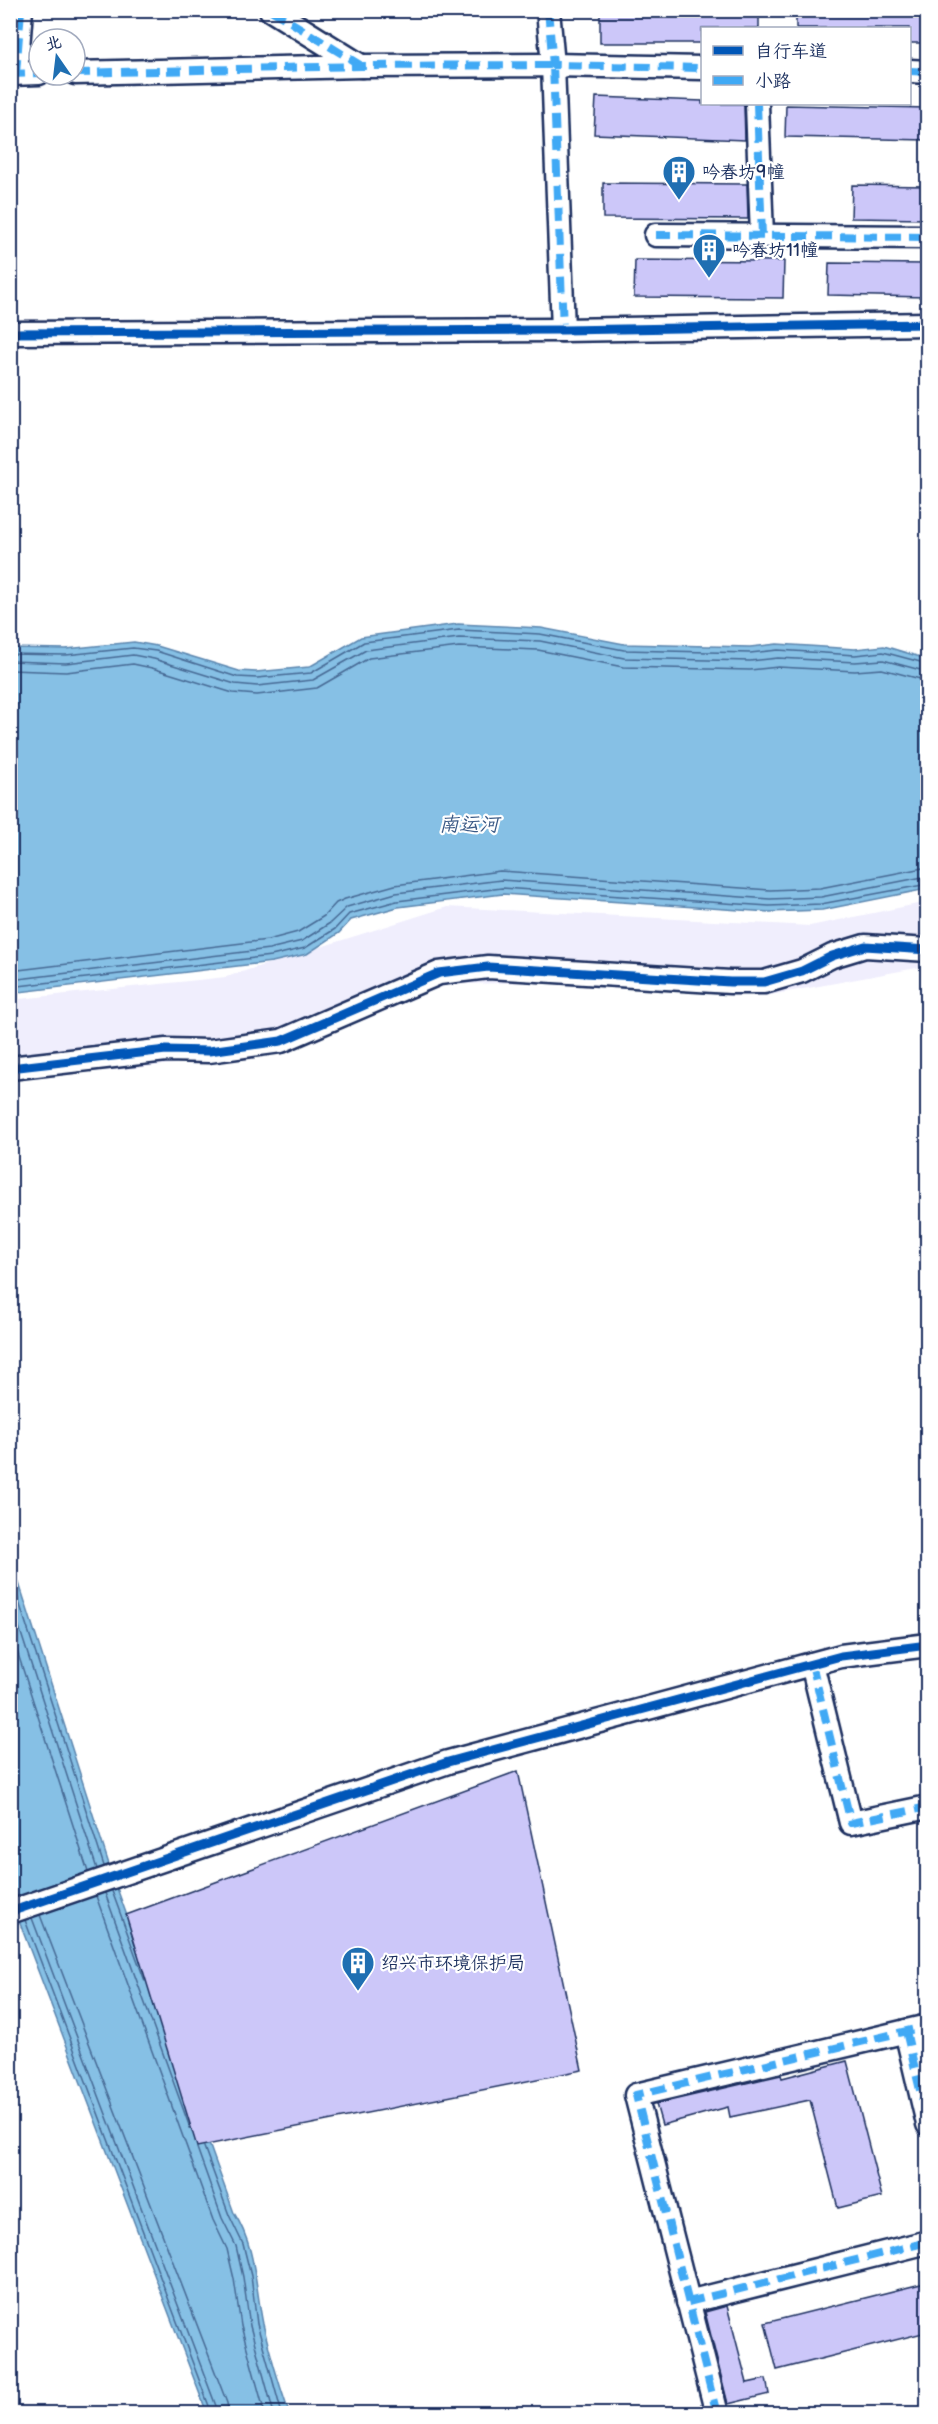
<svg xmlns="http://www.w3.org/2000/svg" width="938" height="2424" font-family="'Balsamiq Sans','LXGW WenKai TC',sans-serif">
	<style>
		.built { fill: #f0eefd }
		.water { fill: #86c0e5; stroke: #5b86af; stroke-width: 1.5 }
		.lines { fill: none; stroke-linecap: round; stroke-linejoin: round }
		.shore { stroke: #466994; stroke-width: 1.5 }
		.building { fill: #ccc7f9; stroke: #1b2f5e; stroke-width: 1.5 }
		.minor-casing { stroke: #1b2f5e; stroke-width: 27 }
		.minor { stroke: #fff; stroke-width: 22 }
		.quiet { stroke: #3fa9f5; stroke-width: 8; stroke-dasharray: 15 8; stroke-linecap: butt }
		.cycleway-casing { stroke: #fff; stroke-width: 13 }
		.cycleway { stroke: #0057b8; stroke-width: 9 }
		.labels { text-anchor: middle; stroke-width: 4.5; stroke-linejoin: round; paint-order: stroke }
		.poi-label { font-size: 18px; fill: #1b2f5e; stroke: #fff; text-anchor: start }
		.water-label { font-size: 20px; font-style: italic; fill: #3b5a86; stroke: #fff }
	</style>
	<rect width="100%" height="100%" fill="#fff"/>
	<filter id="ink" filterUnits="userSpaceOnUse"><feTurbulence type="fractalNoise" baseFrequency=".0167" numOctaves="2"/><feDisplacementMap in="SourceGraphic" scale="12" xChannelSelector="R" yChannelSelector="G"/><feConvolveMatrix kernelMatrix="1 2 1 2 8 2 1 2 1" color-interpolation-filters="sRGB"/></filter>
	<g filter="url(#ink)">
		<!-- built -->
		<polygon class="built" points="927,902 927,966 771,995 537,982 439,985 350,1024 287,1047 205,1061 11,1080 10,1000 226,977 447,907 810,926"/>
		<!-- water -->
		<g class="water">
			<polygon points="458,624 541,628 624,644 750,647 777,644 855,649 884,646 927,659 927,889 822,910 769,912 503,894 398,907 351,920 339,933 307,954 272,962 11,993 11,648 66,649 134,642 157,646 239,671 256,672 309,667 361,637"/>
			<path d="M10,1555L113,1877L234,2213C256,2247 255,2285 263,2324C270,2354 279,2384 289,2413H207L11,1900Z"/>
		</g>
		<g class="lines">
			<!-- shore -->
			<g class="shore">
				<polyline points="10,654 66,655 133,648 156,651 237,677 257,678 311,673 364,642 459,630 540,634 624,650 750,653 778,650 855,655 883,652 928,664"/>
				<polyline points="10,661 66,663 133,655 154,659 235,684 257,686 313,680 366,650 459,638 540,641 624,658 750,661 778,658 855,662 883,660 928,672"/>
				<polyline points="10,670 66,672 133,664 152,668 233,693 257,695 317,688 369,658 459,647 538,650 623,667 750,670 778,667 855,671 882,669 928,681"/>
				<polyline points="10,971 268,940 298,932 324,916 336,903 345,899 395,885 500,871 770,890 820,888 928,867"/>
				<polyline points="10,980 269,949 302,941 330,923 347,907 396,893 501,880 770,899 821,897 928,876"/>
				<polyline points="10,987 271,956 305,948 335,929 349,914 397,901 502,888 769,906 821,904 928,884"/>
				<polyline points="10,1574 104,1866"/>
				<polyline points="10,1599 97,1869"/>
				<polyline points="10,1629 88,1872"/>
				<polyline points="112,1891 145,1981"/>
				<polyline points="105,1893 190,2128"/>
				<polyline points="96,1896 213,2220 227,2249 234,2279 241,2326 265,2414"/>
				<polyline points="40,1915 227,2403 229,2414"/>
				<polyline points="32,1918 219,2414"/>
				<polyline points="25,1920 212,2414"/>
				<polyline points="204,2147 229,2215 243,2244 251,2276 257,2324 282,2414"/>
				<polyline points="197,2148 222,2218 236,2246 243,2277 250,2326 274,2414"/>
			</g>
		</g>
		<!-- building -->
		<g class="building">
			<polygon points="600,10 759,10 759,28 702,28 702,43 600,43"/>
			<polygon points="796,10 927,10 927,43 909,43 909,28 796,28"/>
			<polygon points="596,97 702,101 702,104 744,104 745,140 594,134"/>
			<polygon points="786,105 927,108 927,140 785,137"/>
			<polygon points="603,183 747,184 748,219 603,218"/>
			<polygon points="852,185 927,186 927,219 851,218"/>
			<polygon points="635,260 784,261 783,298 634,297"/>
			<polygon points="829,263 927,264 927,297 828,295"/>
			<polygon points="518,1771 582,2070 197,2147 126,1915"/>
			<polygon points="847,2061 882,2197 838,2208 810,2100 730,2117 728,2107 662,2125 656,2104 781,2075 782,2078"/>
			<polygon points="925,2283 927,2291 927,2332 777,2370 765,2323"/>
			<polygon points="727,2306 747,2383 766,2379 769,2394 728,2404 705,2312"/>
		</g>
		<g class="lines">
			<!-- minor casing -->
			<g class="minor-casing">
				<g id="minor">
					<polyline points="271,10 361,66"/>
					<polyline points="548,10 553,65 702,68"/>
					<polyline points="910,71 928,72"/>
					<polyline points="75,73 361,66 553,65 563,330"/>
					<polyline points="10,74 39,73"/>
					<polyline points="16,74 21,10"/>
					<polyline points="757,104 762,236"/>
					<polyline points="656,235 928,237"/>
					<polyline points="10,333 563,330 928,324"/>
					<polyline points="10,1068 166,1050 209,1051 281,1041 439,973 488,967 730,982 764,982 802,971 832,956 865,946 928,950"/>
					<polyline points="812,1664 851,1823 928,1807"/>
					<polyline points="10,1912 448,1762 841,1656 928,1645"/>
					<polyline points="906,2031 928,2124"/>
					<polyline points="688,2302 928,2242"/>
					<polyline points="717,2414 636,2095 928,2026"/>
				</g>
			</g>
			<!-- minor -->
			<use href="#minor" class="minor"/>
			<!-- quiet -->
			<g class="quiet">
				<polyline points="271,10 360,65"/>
				<polyline points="548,10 553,65 702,68"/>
				<polyline points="910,71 928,72"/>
				<polyline points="75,73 361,66 553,65 563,330"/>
				<polyline points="10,74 39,73"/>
				<polyline points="16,74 21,10"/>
				<polyline points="757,104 762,236"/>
				<polyline points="656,235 928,237"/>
				<polyline points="812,1664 851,1823 928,1807"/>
				<polyline points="906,2031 928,2124"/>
				<polyline points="688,2302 928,2242"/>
				<polyline points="717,2414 636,2095 928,2026"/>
			</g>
			<!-- cycleway casing -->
			<g class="cycleway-casing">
				<g id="cycleway">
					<polyline points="10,333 563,330 928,324"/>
					<polyline points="10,1068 166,1050 209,1051 281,1041 439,973 488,967 730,982 764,982 802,971 832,956 865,946 928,950"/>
					<polyline points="10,1912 448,1762 841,1656 928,1645"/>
				</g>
			</g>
			<!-- cycleway -->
			<use href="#cycleway" class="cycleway"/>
		</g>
	</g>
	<!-- icons -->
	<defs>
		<g id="building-pin" transform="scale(1.725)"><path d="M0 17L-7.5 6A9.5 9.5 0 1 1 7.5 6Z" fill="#1f6fb2" stroke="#fff"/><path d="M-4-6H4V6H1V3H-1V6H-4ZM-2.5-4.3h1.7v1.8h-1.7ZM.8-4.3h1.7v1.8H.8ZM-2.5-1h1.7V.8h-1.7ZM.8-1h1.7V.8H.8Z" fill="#fff"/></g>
	</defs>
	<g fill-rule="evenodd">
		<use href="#building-pin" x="679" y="172"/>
		<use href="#building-pin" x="709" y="250"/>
		<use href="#building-pin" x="358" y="1963"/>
	</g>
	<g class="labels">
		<!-- poi labels -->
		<g class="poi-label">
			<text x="702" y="178">吟春坊9幢</text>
			<text x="732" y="256">吟春坊11幢</text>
			<text x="381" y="1969">绍兴市环境保护局</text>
		</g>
		<!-- water labels -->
		<g class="water-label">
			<text x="469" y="831">南运河</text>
		</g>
	</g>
	<!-- margin -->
	<rect width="938" height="2424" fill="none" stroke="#fff" stroke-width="36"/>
	<rect x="18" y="18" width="902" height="2388" fill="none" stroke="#1b2f5e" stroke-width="2" filter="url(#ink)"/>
	<!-- legend -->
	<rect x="701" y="27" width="210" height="78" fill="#ffffff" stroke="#a4acbf" stroke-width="1.5"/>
	<rect x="713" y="46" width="30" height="9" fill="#0057b8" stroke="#a4acbf" stroke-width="1.5"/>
	<text x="755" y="57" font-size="18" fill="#1b2f5e">自行车道</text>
	<rect x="713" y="76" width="30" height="9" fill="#3fa9f5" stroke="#a4acbf" stroke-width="1.5"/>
	<text x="755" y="87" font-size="18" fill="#1b2f5e">小路</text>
	<!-- north arrow -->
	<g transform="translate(57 57) rotate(346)"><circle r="28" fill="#ffffff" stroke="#a4acbf" stroke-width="1.5"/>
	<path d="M0-4.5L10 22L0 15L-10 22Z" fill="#1f6fb2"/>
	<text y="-9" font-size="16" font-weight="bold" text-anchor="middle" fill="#1b2f5e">北</text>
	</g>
</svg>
